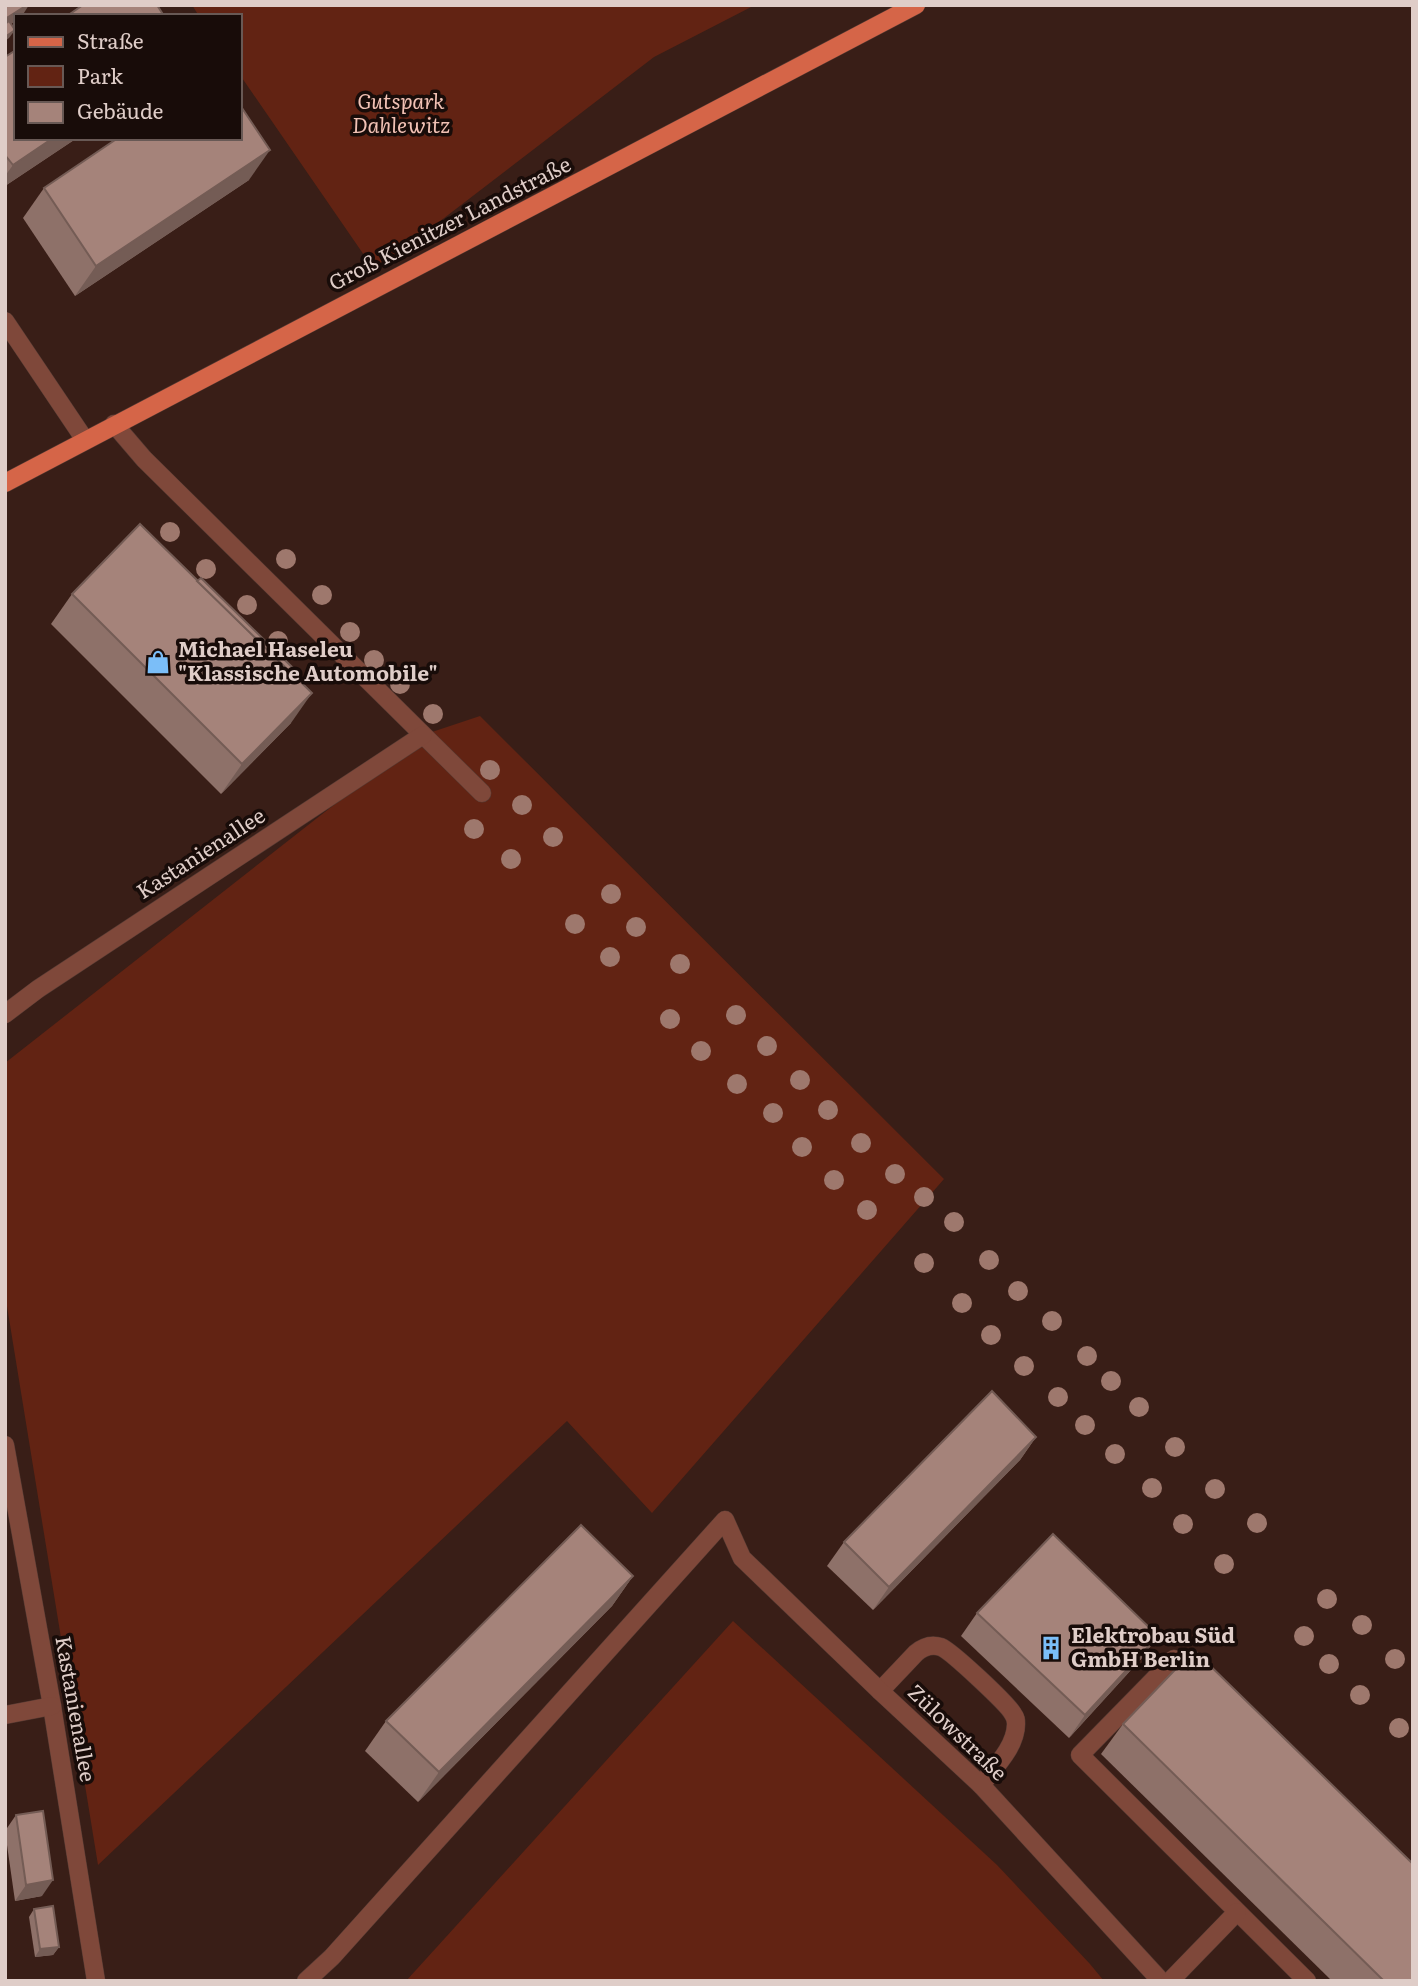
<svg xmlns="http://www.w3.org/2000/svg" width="1418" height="1986" font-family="Literata,serif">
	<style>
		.green { fill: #622313 }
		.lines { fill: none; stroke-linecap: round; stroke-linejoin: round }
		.minor-casing { stroke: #543a33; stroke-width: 19 }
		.major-casing { stroke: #543a33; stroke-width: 19 }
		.minor { stroke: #7f483a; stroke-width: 18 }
		.major { stroke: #d56548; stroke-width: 18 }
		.tree { fill: #9e786d }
		.wall { fill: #8e7169 }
		.shaded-wall { fill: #745c55 }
		.building { fill: #a5837a; stroke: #745c55; stroke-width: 2 }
		.labels { text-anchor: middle; stroke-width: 7; stroke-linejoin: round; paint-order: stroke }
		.park-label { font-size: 21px; font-style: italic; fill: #f1c1b4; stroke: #180c09 }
		.street-label { font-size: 21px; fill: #dfcdc8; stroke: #180c09 }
		.poi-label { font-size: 21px; font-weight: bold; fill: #dfcdc8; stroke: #180c09; text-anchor: start }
	</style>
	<rect width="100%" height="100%" fill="#391e17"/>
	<!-- green -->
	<g class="green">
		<polygon points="192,5 755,5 654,57 375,271 240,75 240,16 199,16"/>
		<polygon points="480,716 944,1179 652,1513 567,1421 98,1865 5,1294 5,1063 423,735"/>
		<polygon points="733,1621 997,1865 1090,1964 1104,1981 406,1981"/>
	</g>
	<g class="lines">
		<!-- minor casing -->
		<g class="minor-casing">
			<g id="minor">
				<polyline points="5,321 85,440"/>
				<polyline points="114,424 144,459 482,793"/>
				<polyline points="5,1014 38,989 423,735"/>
				<polyline points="5,1445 52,1706 96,1981"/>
				<polyline points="1197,1682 1174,1659 1080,1755 1307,1981"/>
				<path d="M880,1691L916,1653C923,1647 932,1644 941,1647C951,1651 1008,1704 1013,1714C1016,1718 1016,1720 1016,1724C1016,1747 994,1768 981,1785"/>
				<polyline points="5,1715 52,1706"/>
				<polyline points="306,1981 332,1957 725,1520 742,1558 880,1691 981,1785 1161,1981"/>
				<polyline points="1170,1981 1237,1912"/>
			</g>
		</g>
		<!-- major casing -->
		<g class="major-casing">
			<polyline id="major" points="5,483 916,5"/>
		</g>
		<!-- minor -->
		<use href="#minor" class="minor"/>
		<!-- major -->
		<use href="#major" class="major"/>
	</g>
	<!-- trees -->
	<g class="tree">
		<circle cx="170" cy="532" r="10"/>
		<circle cx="286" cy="559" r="10"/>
		<circle cx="206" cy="569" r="10"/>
		<circle cx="322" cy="595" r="10"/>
		<circle cx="247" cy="605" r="10"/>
		<circle cx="350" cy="632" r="10"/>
		<circle cx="278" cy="641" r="10"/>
		<circle cx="374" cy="660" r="10"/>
		<circle cx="400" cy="684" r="10"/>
		<circle cx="433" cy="714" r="10"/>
		<circle cx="490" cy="770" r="10"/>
		<circle cx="522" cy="805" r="10"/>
		<circle cx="474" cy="829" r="10"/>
		<circle cx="553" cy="837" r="10"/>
		<circle cx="511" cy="859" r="10"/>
		<circle cx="611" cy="894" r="10"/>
		<circle cx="575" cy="924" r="10"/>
		<circle cx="636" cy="927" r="10"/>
		<circle cx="610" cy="957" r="10"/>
		<circle cx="680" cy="964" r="10"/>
		<circle cx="736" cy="1015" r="10"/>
		<circle cx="670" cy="1019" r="10"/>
		<circle cx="767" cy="1046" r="10"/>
		<circle cx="701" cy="1051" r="10"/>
		<circle cx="800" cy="1080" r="10"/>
		<circle cx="737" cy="1084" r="10"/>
		<circle cx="828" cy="1110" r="10"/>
		<circle cx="773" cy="1113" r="10"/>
		<circle cx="861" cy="1143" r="10"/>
		<circle cx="802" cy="1147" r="10"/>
		<circle cx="895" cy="1174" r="10"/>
		<circle cx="834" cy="1180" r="10"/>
		<circle cx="924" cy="1197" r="10"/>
		<circle cx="867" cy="1210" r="10"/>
		<circle cx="954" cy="1222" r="10"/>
		<circle cx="989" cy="1260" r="10"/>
		<circle cx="924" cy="1263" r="10"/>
		<circle cx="1018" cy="1291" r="10"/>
		<circle cx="962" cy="1303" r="10"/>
		<circle cx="1052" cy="1321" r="10"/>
		<circle cx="991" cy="1335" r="10"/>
		<circle cx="1087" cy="1356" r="10"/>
		<circle cx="1024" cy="1366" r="10"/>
		<circle cx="1111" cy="1381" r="10"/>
		<circle cx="1058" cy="1397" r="10"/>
		<circle cx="1139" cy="1407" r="10"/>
		<circle cx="1085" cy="1425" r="10"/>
		<circle cx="1175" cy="1447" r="10"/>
		<circle cx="1115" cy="1454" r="10"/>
		<circle cx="1152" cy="1488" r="10"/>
		<circle cx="1215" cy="1489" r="10"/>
		<circle cx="1257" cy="1523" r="10"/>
		<circle cx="1183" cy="1524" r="10"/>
		<circle cx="1224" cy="1564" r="10"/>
		<circle cx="1327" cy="1599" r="10"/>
		<circle cx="1362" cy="1625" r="10"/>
		<circle cx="1304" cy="1636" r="10"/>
		<circle cx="1395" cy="1659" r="10"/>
		<circle cx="1329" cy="1664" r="10"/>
		<circle cx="1360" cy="1695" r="10"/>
		<circle cx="1399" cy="1728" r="10"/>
	</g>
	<!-- wall -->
	<g class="wall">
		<polygon points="5,57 77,138 5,186"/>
		<polygon points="249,180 75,296 23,218 44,188"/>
		<polygon points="72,594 290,672 291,723 221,794 51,624"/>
		<polygon points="1036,1437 1020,1460 873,1610 827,1566 844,1542"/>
		<polygon points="633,1576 612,1606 418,1802 365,1751 386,1721"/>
		<polygon points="977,1613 1158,1636 1141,1659 1069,1738 961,1636"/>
		<polygon points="1123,1724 1413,1981 1332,1981 1101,1754"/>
		<polygon points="16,1815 42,1896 15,1901 5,1831"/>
		<polygon points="34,1909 59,1947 53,1955 35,1957 29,1917"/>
	</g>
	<!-- shaded-wall -->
	<g class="shaded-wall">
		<polygon points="27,5 29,5 22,16 16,16 16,21 5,28 5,19"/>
		<polygon points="15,30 9,38 5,41 5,37"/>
		<polygon points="53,138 77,138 5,186 5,176 13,165"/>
		<polygon points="270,150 249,180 75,296 96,266"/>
		<polygon points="312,693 291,723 221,794 242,764"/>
		<polygon points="1036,1437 1020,1460 873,1610 889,1587"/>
		<polygon points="633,1576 612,1606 418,1802 439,1772"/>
		<polygon points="1158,1636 1141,1659 1069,1738 1085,1715"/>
		<polygon points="53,1880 42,1896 15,1901 26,1885"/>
		<polygon points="59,1947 53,1955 35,1957 40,1949"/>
	</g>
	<!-- building -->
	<g class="building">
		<polygon points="5,5 27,5 5,19"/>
		<polygon points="83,5 157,5 164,16 67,16"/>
		<polygon points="9,21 15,30 5,37 5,24"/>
		<polygon points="16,50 16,138 53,138 13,165 5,155 5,57"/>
		<polygon points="240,105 270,150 96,266 44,188 118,138 240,138"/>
		<polygon points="140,524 312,693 242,764 72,594"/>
		<polygon points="201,578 293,668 289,671 197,581"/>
		<polygon points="992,1391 1036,1437 889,1587 844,1542"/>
		<polygon points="581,1525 633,1576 439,1772 386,1721"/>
		<polygon points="1053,1534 1158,1636 1085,1715 977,1613"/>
		<polygon points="1194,1650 1413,1864 1413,1981 1384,1981 1123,1724"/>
		<polygon points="43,1811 53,1880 26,1885 16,1815"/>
		<polygon points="53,1906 59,1947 40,1949 34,1909"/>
	</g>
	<!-- icons -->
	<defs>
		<g id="shop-bare" transform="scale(1.89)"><path d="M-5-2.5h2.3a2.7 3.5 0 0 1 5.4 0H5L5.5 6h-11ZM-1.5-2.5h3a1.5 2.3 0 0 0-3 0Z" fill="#7bbef8" stroke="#180c09" stroke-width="2.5" paint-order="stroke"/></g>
		<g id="building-bare" transform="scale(1.89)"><path d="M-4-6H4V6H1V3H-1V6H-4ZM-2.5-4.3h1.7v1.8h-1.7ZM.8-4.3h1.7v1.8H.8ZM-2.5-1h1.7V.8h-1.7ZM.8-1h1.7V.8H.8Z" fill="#7bbef8" stroke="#180c09" stroke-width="2.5" paint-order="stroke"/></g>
	</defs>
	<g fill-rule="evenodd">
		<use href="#shop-bare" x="158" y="662"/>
		<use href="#building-bare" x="1051" y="1648"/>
	</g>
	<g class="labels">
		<!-- park labels -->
		<g class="park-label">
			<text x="401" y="109">Gutspark<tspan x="401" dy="24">Dahlewitz</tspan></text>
		</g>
		<!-- street labels -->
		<g class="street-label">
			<text transform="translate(450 224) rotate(-27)" y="7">Groß Kienitzer Landstraße</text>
			<text transform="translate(201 854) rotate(-33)" y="7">Kastanienallee</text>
			<text transform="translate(75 1709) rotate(80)" y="7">Kastanienallee</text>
			<text transform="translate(957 1733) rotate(44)" y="7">Zülowstraße</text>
		</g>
		<!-- poi labels -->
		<g class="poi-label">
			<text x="178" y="657">Michael Haseleu<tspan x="178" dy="24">"Klassische Automobile"</tspan></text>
			<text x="1071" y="1643">Elektrobau Süd<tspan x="1071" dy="24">GmbH Berlin</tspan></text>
		</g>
	</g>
	<!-- border -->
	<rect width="1418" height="1986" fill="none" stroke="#dfcdc8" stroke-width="14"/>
	<!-- legend -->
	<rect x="14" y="14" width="228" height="126" fill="#180c09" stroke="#685955" stroke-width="2"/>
	<rect x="28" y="37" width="35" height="10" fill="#d56548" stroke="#685955" stroke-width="2"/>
	<text x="77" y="49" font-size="21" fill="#dfcdc8">Straße</text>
	<rect x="28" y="66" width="35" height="21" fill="#622313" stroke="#685955" stroke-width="2"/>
	<text x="77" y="84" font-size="21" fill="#dfcdc8">Park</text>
	<rect x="28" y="102" width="35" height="21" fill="#a5837a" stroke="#685955" stroke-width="2"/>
	<text x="77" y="119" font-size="21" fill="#dfcdc8">Gebäude</text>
</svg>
